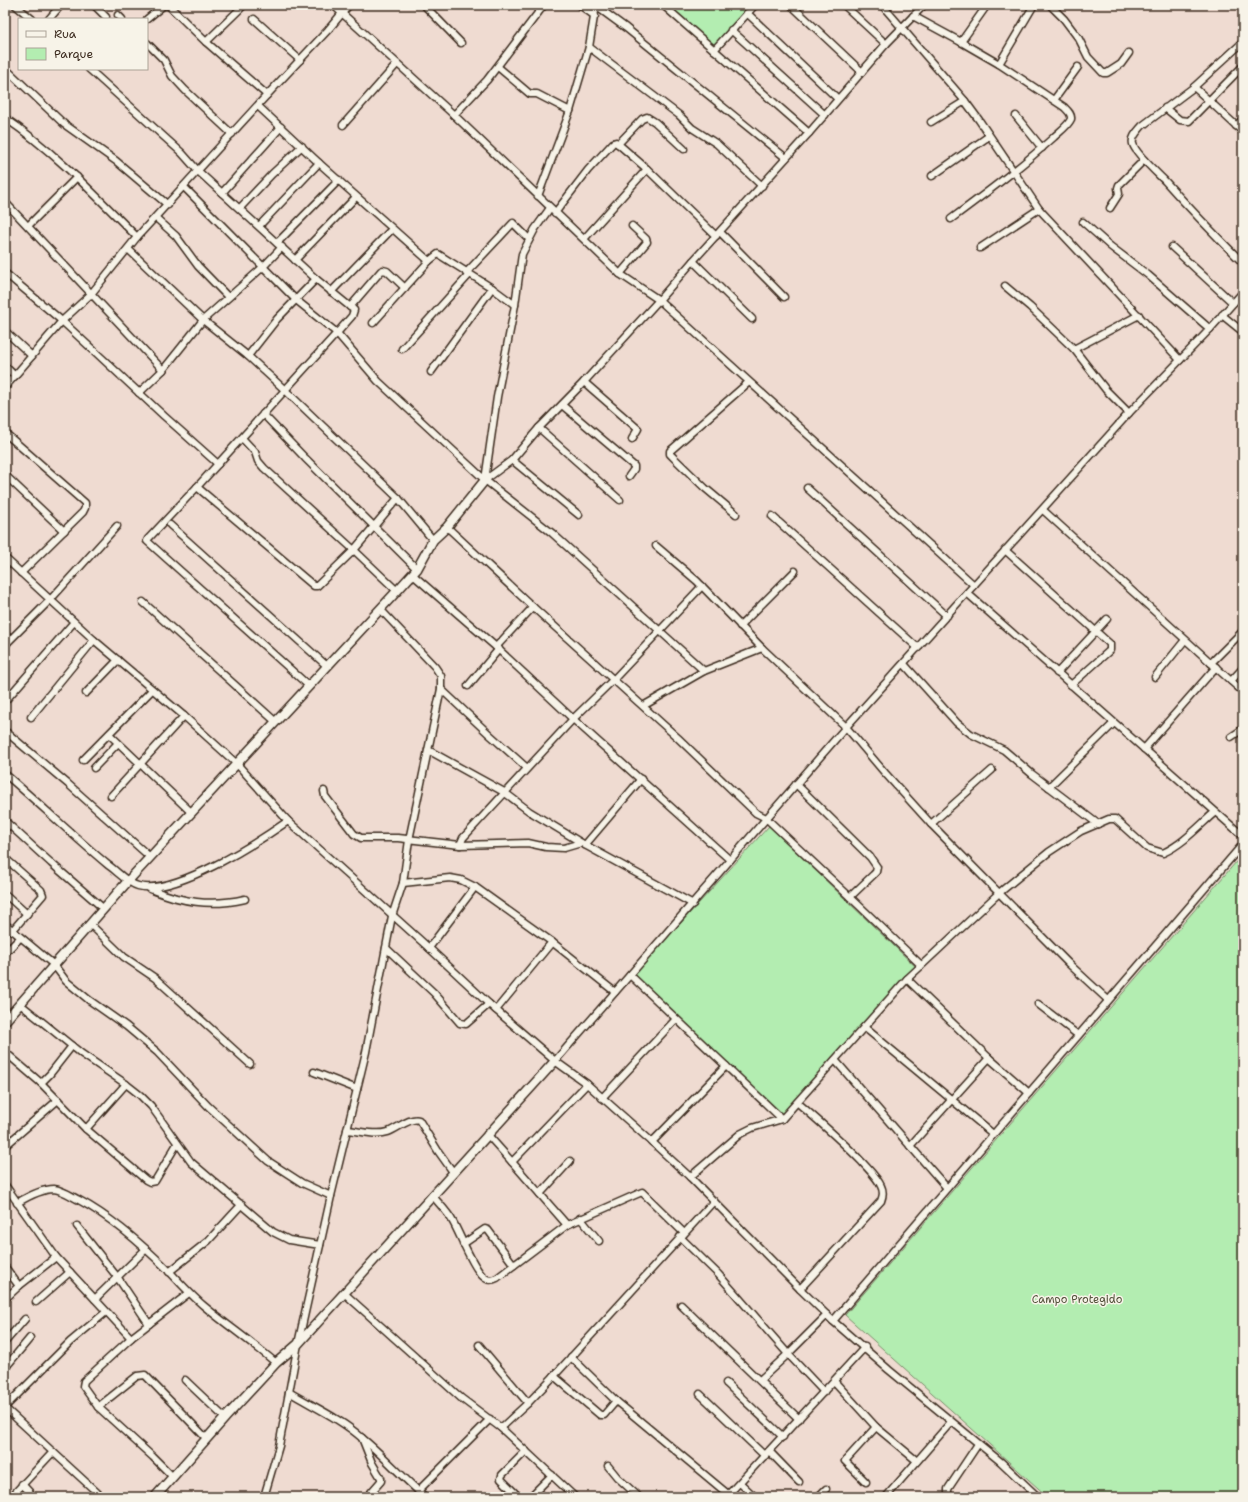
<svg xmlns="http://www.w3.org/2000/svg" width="1248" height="1502" font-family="'Shantell Sans',sans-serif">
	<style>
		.green { fill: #b3edb1; stroke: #778c68 }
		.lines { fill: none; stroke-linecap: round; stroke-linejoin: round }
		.minor-casing { stroke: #3b2a1e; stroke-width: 9 }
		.tertiary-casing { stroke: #3b2a1e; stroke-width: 11 }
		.minor { stroke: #f7f3e8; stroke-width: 6 }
		.tertiary { stroke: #f7f3e8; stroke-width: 8 }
		.labels { text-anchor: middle; stroke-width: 3; stroke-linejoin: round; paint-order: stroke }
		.park-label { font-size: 11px; fill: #53513b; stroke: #f7f3e8 }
	</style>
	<rect width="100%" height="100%" fill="#efdbd1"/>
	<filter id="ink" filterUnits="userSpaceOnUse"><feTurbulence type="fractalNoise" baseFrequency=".025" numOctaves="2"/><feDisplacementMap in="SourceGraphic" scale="8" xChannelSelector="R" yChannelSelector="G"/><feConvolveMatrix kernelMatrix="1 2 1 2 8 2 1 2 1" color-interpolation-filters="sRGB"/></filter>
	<g filter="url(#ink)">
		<!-- green -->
		<g class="green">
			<polygon points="667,5 752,5 714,47"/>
			<polygon points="769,826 918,969 780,1118 630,979"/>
			<polygon points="1243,854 1243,1497 1048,1497 845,1315"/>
		</g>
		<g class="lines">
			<!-- minor casing -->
			<g class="minor-casing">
				<g id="minor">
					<polyline points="15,5 32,19"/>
					<polyline points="94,5 106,17"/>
					<polyline points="168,5 206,42 267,95"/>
					<polyline points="333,5 454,115 620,274 659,300 974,585"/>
					<polyline points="424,5 461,43"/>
					<polyline points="580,5 595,16"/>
					<polyline points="663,5 809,133"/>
					<polyline points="791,5 862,72"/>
					<polyline points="844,5 886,44"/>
					<polyline points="882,5 965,101 979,120 1039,209 1180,360"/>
					<polyline points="1050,5 1064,19 1079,39 1088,57 1103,73 1107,73 1121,64 1129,53"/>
					<polyline points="596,6 626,28 786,158"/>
					<polyline points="747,13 838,99"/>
					<polyline points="118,15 122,19"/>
					<path d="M913,16L961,42L999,64L1064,107C1067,110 1072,114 1071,119C1068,126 1059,132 1054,137C1021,167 986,193 951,219"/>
					<polyline points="49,19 61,5"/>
					<polyline points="147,19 164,5"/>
					<polyline points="254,19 300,60"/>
					<polyline points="731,30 825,115"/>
					<polyline points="206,42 244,5"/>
					<polyline points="961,42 985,8"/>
					<path d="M1243,42L1194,87L1142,126C1138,131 1131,137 1133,144C1135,153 1158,174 1165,181C1190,209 1216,236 1243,263"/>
					<polyline points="147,43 164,60 172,76 185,90 232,134"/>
					<polyline points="589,47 642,87 679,115 692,128 717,144 762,186"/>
					<polyline points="714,50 755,5"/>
					<polyline points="999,64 1034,5"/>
					<polyline points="498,67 530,94 537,94 570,111"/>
					<polyline points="5,68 64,124 116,161 168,205"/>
					<polyline points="89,69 182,153 198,171 316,279 354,310 352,316 337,333 197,487 148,539 147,541 309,686"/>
					<polyline points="1194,87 1243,132"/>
					<polyline points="1054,100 1078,67"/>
					<polyline points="258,106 319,163 429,261"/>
					<polyline points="1165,108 1180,120 1189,121 1243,66"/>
					<polyline points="454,115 487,80 544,5"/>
					<polyline points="1016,116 1042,148"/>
					<path d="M5,118C54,151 95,195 137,237"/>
					<polyline points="931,122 965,101"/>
					<polyline points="343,125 397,64"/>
					<polyline points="1236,126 1243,119"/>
					<polyline points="618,144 642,119 647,117 655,122 684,149"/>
					<polyline points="932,176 989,136"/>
					<polyline points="184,187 295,299 337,333 378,381 485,480 552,533 704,671"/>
					<polyline points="222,193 281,127"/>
					<polyline points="538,196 570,111 589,47 596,5"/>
					<polyline points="5,202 163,370"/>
					<polyline points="240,208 272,174 302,146"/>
					<polyline points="1110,208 1119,194 1118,188 1119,185 1144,160"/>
					<polyline points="555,213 588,170 613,143 616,142 647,169 716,236"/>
					<polyline points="156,218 176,236 198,266 228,297"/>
					<polyline points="1083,222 1110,246 1148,275 1210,329"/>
					<polyline points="28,226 77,177"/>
					<polyline points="259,226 319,163"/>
					<polyline points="720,232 784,297"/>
					<polyline points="584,239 647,169"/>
					<polyline points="277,243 339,180"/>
					<polyline points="1172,247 1233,303"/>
					<polyline points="980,248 1039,209"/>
					<polyline points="128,249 203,320 248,356 285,390 398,498 433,540"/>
					<polyline points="295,260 356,197"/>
					<polyline points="693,261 752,319"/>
					<polyline points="5,273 62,321 164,416 218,464"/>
					<polyline points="466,273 513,223 529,239"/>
					<polyline points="620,274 647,242 646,239 632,226"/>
					<polyline points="1005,286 1030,307 1074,349 1106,390 1129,413"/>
					<polyline points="331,292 392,229"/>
					<polyline points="350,307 381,271 383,270 387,271 405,288"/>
					<polyline points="1222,315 1243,332"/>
					<polyline points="373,323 429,261 438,254 492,288 515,305"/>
					<polyline points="5,331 32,356"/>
					<polyline points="402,349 469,275"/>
					<polyline points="1074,349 1139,315"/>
					<polyline points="248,356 277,319 316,279"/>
					<polyline points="5,366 15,376"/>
					<polyline points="431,372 492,288"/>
					<polyline points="584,382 638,429 632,439"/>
					<polyline points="5,387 62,321 91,294 137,237 267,95 328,30 349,5"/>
					<polyline points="139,393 163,370 203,320 263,267 282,247"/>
					<polyline points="562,405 634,466 634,469 629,476"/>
					<polyline points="263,414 305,458 417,569"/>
					<polyline points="539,428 620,500"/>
					<polyline points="5,433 85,503 85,508 83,512 21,573"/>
					<polyline points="242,438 255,452 258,461 264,468 354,550 397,591"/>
					<polyline points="512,460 579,515"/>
					<polyline points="5,475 64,531"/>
					<polyline points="485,480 512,460 539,428 584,382 659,300 693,261 809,133 886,44 924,5"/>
					<polyline points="485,480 497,397 515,305 522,254 535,229 550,208"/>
					<polyline points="197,487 314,586 317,586 354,550 398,498"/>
					<polyline points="807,488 947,616"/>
					<polyline points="1043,510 1243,692"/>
					<polyline points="736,514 705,488 675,459 670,454 670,451 749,382"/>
					<polyline points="772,516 918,648"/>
					<polyline points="170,525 327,666"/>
					<polyline points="447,527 533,607 678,738 756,813 766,818 850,897 921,965"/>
					<polyline points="656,546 697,581 762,648"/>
					<polyline points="1005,550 1110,644 1110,650 1108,652 1071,685"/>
					<polyline points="5,558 94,640 184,716 237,764 288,821 429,948 489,1004 555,1061 587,1084 652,1142 690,1177 800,1289 833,1321 889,1370 1001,1462 1038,1497"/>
					<polyline points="412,574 496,647 573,719 730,860"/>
					<polyline points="967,593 1243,836"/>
					<polyline points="143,602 276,722"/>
					<polyline points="740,626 795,571"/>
					<polyline points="5,645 51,599 117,526"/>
					<polyline points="496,647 533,607"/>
					<polyline points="1211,663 1243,631"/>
					<polyline points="904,664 957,723 971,734 1004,750 1032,774 1098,824"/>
					<polyline points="1057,673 1107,619"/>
					<polyline points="1155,677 1185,640"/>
					<polyline points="1231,681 1243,668"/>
					<polyline points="468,686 499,649"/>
					<polyline points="441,689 489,734 527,768"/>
					<polyline points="86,693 118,660"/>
					<polyline points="5,701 74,622"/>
					<polyline points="643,706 704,671 762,648 846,727 885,773 931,824 1068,963 1108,1000"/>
					<polyline points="31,717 94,640"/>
					<polyline points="5,731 68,784 150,857"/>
					<polyline points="109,734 192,813"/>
					<polyline points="1231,737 1243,729"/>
					<polyline points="1144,749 1216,667"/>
					<polyline points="428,750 504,792 529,811 585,845 693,904"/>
					<polyline points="83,760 152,690"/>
					<polyline points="94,768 118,743"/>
					<path d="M5,774C40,804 73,836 108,865C117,871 127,883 138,886C174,896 258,842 288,821"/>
					<polyline points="796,784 870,857 877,867 876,872 873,875 850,897"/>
					<polyline points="1049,787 1114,723"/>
					<polyline points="324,791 325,796 354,834 361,838 398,838 460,845 528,843 546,847 564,848 581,843"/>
					<polyline points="111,796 184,716"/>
					<polyline points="5,821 51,863 104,909"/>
					<polyline points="931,824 992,770"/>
					<polyline points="460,845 463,838 573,719 614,679 702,586"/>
					<polyline points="585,845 641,779"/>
					<polyline points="5,848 6,847"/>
					<polyline points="5,858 41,890 43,895 12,931"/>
					<polyline points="403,883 450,878 461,880 475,887 552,942 615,992"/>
					<path d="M150,889C182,902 210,907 245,899"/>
					<polyline points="5,894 27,914"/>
					<polyline points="5,924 54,965 66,981 89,1000 126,1026 157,1052 208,1106 268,1161 302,1183 331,1196"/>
					<polyline points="90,924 124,957 155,978 250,1064"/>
					<polyline points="386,948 434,993 460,1023 466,1024 489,1004"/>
					<polyline points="429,948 475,887"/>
					<polyline points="5,953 20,938"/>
					<polyline points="630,975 782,1119"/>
					<polyline points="907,979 989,1058 1029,1093"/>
					<polyline points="20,1004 82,1054 126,1084 140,1095 151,1106 191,1162 273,1232 289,1240 320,1245"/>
					<polyline points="1038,1004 1078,1035"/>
					<polyline points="496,1010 552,942"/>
					<polyline points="864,1027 993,1134"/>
					<polyline points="5,1052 41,1083 86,1129 146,1180 150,1182 155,1181 177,1144"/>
					<polyline points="835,1060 947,1188"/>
					<polyline points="555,1061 846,727 1129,413 1210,329 1243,292"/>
					<polyline points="314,1072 357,1089"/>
					<polyline points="41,1083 50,1074 72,1046"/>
					<polyline points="602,1098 676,1019"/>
					<path d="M798,1103C820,1122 842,1141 862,1162C869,1170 877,1177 881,1186C884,1192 883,1196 881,1201L800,1289"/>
					<polyline points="86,1129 126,1084"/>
					<path d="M347,1130C360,1131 376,1136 388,1132C397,1129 410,1117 419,1120L438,1151L453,1172"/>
					<polyline points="487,1134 512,1162 587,1084"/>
					<polyline points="652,1142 726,1066"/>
					<polyline points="5,1146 58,1100"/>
					<polyline points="910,1146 989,1058"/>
					<polyline points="512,1162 567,1225"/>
					<path d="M690,1177L740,1134L752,1128L782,1119L907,979L999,893L1049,852L1081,831L1109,819H1115L1147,848L1163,853C1183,844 1199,826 1215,812"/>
					<polyline points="5,1185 56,1257 131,1338"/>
					<polyline points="540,1194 570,1161"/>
					<path d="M432,1195C439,1204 448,1212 453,1222C460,1234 474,1271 485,1278C489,1281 493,1280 497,1278L567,1225L642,1192L684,1233"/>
					<path d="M17,1203C27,1197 42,1189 54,1189C63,1190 71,1196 79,1200C111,1217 144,1246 170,1272C181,1284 192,1296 204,1306C228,1326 253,1343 276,1363"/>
					<polyline points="580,1218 599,1241"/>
					<polyline points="77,1226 118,1278 149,1324"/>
					<polyline points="680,1237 718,1274 788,1354 824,1392"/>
					<polyline points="463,1244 485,1229 488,1230 514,1265"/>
					<polyline points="5,1267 19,1286"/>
					<polyline points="169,1272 208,1241 242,1204"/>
					<polyline points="344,1293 461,1398 501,1428 575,1497"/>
					<polyline points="5,1299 19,1286 56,1257"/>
					<polyline points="95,1299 145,1250"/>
					<polyline points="36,1302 70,1272"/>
					<polyline points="681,1305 799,1419"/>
					<polyline points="833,1321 1243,844"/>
					<polyline points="5,1342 25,1319"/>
					<polyline points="479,1345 528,1403"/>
					<polyline points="571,1357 616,1401 729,1495"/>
					<polyline points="5,1368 30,1338"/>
					<polyline points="554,1376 600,1415 604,1415 616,1401"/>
					<polyline points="185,1380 225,1418"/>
					<polyline points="760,1380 788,1354 827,1315"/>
					<polyline points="834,1381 876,1427 917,1461"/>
					<polyline points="726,1383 783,1437"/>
					<path d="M289,1392C314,1407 341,1419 362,1438C384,1456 403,1478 425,1497"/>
					<polyline points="700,1394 765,1456"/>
					<polyline points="5,1407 70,1342 106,1312"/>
					<polyline points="98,1407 137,1376 145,1375 206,1438"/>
					<polyline points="5,1408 102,1497"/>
					<polyline points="501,1428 528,1403 554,1376 714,1201"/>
					<polyline points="362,1438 372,1463 381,1478 381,1481 367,1497"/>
					<polyline points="769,1451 799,1482"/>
					<polyline points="608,1466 617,1477 639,1497"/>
					<polyline points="172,1476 153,1457 98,1407 83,1386 84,1381 131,1338 189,1293"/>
					<polyline points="866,1482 845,1461 876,1427"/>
					<polyline points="740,1483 755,1497"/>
					<polyline points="22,1484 34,1497"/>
					<polyline points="418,1491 490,1419"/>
					<polyline points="11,1497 53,1452"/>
					<polyline points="264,1497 279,1446 298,1344 331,1196 366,1052 392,916 403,883 409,840 441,689 441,676 435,667 381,610"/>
					<polyline points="519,1497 501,1479 502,1475 526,1451"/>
					<polyline points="530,1497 552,1475"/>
					<polyline points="726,1497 865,1347"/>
					<polyline points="818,1497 826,1489"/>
					<polyline points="886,1497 951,1422"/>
					<polyline points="948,1497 948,1489 978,1444"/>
				</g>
			</g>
			<!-- tertiary casing -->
			<g class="tertiary-casing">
				<g id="tertiary">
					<polyline points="5,1021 128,881 397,591 417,569 433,540 447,527 485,480"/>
					<polyline points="155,1497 225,1418 276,1363 298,1344 555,1061"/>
				</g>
			</g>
			<!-- minor -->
			<use href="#minor" class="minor"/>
			<!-- tertiary -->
			<use href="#tertiary" class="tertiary"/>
		</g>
	</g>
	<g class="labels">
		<!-- park labels -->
		<g class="park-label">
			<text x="1077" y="1303">Campo Protegido</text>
		</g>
	</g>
	<!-- margin -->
	<rect width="1248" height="1502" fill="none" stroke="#f7f3e8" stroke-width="20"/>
	<rect x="10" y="10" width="1228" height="1482" fill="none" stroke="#3b2a1e" stroke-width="1.5" filter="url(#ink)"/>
	<!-- legend -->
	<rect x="18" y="18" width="130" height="52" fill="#f7f3e8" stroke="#aca397"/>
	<rect x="26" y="31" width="20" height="6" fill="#f7f3e8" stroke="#aca397"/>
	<text x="54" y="38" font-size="12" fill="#3b2a1e">Rua</text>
	<rect x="26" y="48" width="20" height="12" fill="#b3edb1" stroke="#aca397"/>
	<text x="54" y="58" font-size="12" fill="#3b2a1e">Parque</text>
</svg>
